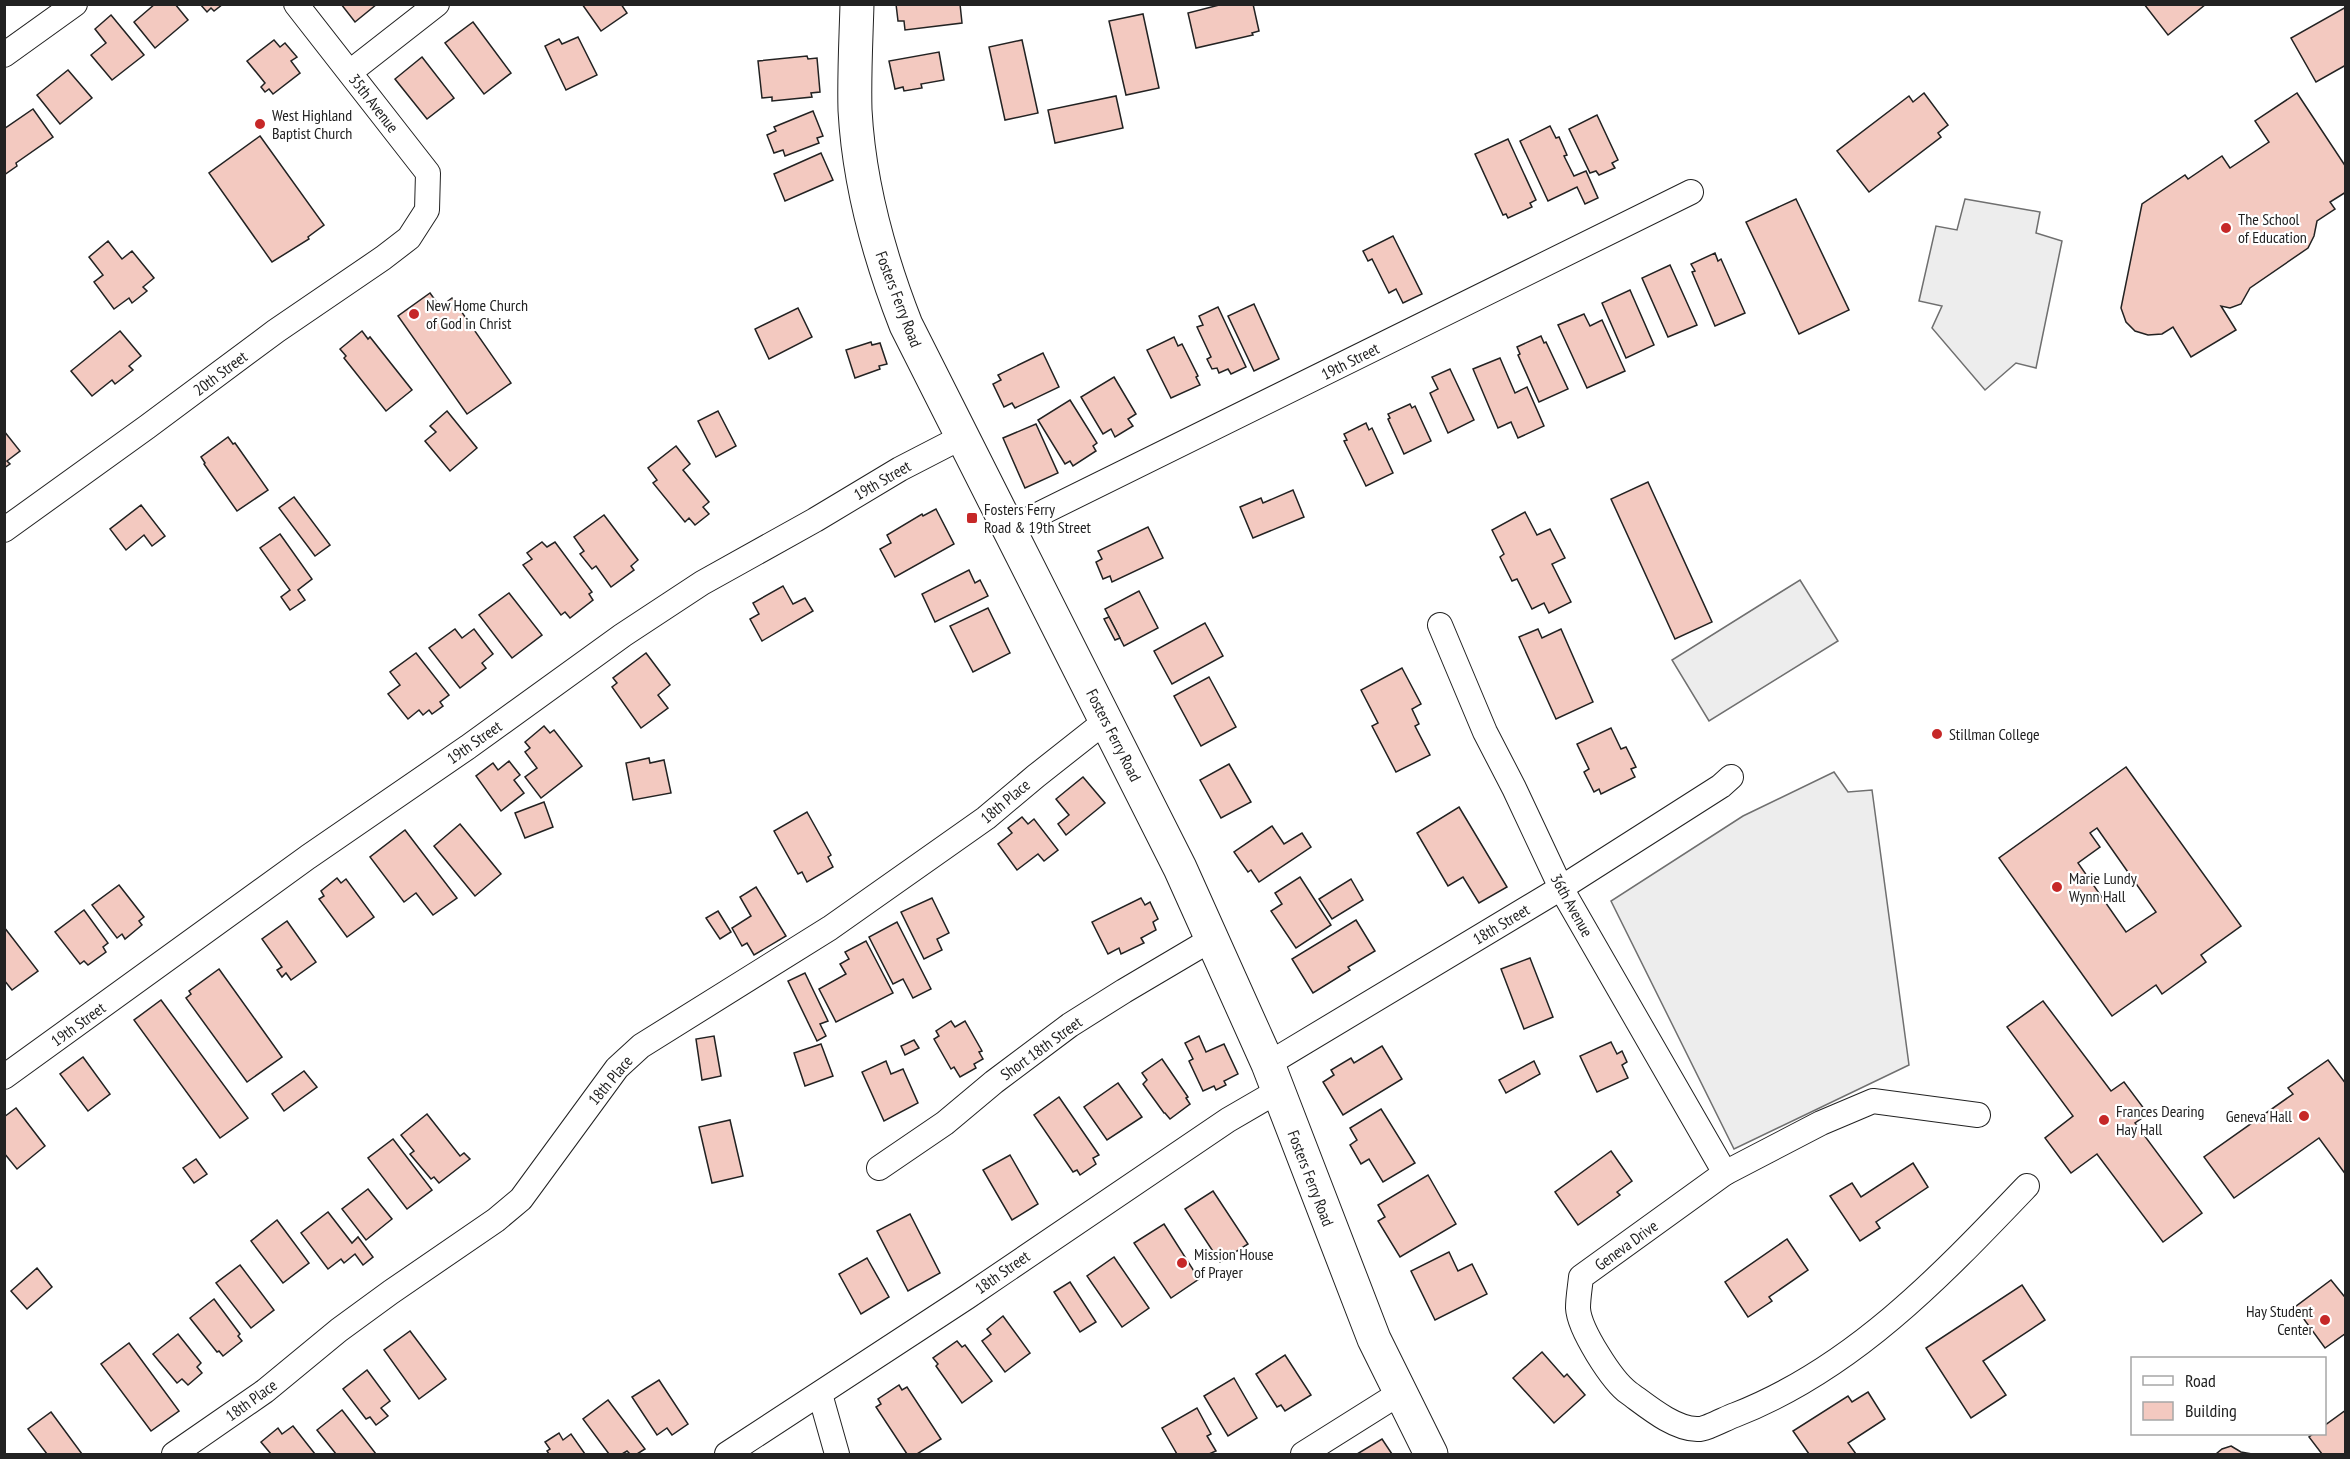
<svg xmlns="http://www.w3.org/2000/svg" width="2350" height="1459" font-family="'PT Sans Narrow',sans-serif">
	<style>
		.parking { fill: #ededed; stroke: #6f6f6f; stroke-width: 1.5 }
		.building { fill: #f3c9c0; stroke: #222; stroke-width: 1.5; fill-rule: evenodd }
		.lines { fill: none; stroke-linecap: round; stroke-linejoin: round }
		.street-casing { stroke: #222; stroke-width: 26 }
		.secondary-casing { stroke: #222; stroke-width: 35 }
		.street { stroke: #fff; stroke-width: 24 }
		.secondary { stroke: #fff; stroke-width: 33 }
		.poi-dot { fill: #c62828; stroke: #fff; stroke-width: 2 }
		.labels { text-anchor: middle; stroke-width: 4.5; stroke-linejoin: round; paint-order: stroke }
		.street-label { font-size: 16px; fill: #222; stroke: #fff }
		.poi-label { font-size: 16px; fill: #222; stroke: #fff; text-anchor: start }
	</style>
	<rect width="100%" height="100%" fill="#fff"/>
	<!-- parking -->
	<g class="parking">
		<polygon points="1965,199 2040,212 2036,233 2062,241 2036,368 2016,363 1985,390 1932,328 1942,306 1919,301 1936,226 1957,230"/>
		<polygon points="1800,580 1838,641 1709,721 1672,660"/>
		<polygon points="1834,772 1848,792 1872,790 1909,1065 1734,1149 1611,901 1743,816"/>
	</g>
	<!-- building -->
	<g class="building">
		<polygon points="155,4 175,4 188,20 155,48 134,22"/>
		<polygon points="200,4 223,4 214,11 211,8 207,12"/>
		<polygon points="341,4 377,4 355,22"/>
		<polygon points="582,4 621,4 627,13 601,31"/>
		<polygon points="896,4 960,4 962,23 905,30 904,21 898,21"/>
		<polygon points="1223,4 1253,4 1259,31 1252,33 1253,35 1196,48 1188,13"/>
		<polygon points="2144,4 2206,4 2168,35"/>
		<polygon points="2346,7 2346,65 2316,82 2291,38"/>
		<polygon points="1143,14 1159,88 1126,95 1109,21"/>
		<polygon points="111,15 144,55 112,80 91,55 106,43 95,29"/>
		<polygon points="473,22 511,73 484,94 445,43"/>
		<polygon points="578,37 597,75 566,90 545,46 559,39 562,44"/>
		<polygon points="274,40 280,47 285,43 297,57 291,61 300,73 273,94 269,89 265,92 261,87 265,83 247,61"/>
		<polygon points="1022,40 1038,113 1005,120 989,47"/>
		<polygon points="939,52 944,80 921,84 922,88 904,91 903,87 895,89 889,61"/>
		<polygon points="807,56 808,59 817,58 820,92 811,93 812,97 772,101 772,97 762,98 758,61"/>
		<polygon points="422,57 454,98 427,119 395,79"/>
		<polygon points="68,70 92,98 60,124 37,95"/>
		<polygon points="1924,93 1948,125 1938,133 1941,137 1869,192 1837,151 1909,96 1913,102"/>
		<polygon points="2297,93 2346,167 2346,192 2330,202 2335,209 2317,221 2314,236 2308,248 2250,288 2241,304 2230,308 2221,306 2236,330 2191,357 2173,327 2162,334 2148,335 2135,331 2126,322 2121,308 2142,204 2185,175 2188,179 2222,156 2230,168 2269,142 2255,121"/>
		<polygon points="1116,96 1123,128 1055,143 1048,110"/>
		<polygon points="33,109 53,137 16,163 17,166 4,175 4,129"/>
		<polygon points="813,111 823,136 817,138 819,143 785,156 783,150 774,153 767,135 776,131 774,127"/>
		<polygon points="1597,115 1618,160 1612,163 1615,168 1599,175 1596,171 1590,173 1569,129"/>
		<polygon points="1550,126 1556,138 1559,137 1567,155 1564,156 1574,176 1586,171 1598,198 1585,204 1577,187 1548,201 1520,141"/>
		<polygon points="260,136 324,225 308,237 309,239 272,262 209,173"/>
		<polygon points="1508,139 1536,200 1530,203 1532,207 1508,218 1506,214 1503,215 1475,154"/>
		<polygon points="821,153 833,180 785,201 774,174"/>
		<polygon points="1796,199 1849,310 1799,334 1746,222"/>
		<polygon points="1393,236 1422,294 1403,303 1396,289 1389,293 1372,259 1368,261 1363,251"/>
		<polygon points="108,241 122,259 132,251 154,278 143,287 147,291 132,303 129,298 114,309 94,282 103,275 89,257"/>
		<polygon points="1715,253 1718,261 1721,259 1745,313 1715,326 1692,272 1695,271 1691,264"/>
		<polygon points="1670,265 1697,325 1668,337 1642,278"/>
		<polygon points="1630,290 1654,345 1626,358 1602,303"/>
		<polygon points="430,293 440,307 452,298 511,383 467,414 398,316"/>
		<polygon points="1254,304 1279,359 1254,371 1228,316"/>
		<polygon points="1218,307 1246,367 1231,374 1228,369 1219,373 1217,368 1212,369 1207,359 1211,357 1197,327 1203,325 1199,316"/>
		<polygon points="798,308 812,337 769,359 755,329"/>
		<polygon points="1584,314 1590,326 1602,320 1625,371 1587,388 1558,325"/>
		<polygon points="120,331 141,356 129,366 133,370 115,384 112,380 92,396 71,371"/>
		<polygon points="362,331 368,339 370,337 412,390 386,411 344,358 346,356 340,349"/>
		<polygon points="1541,336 1544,343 1546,342 1568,389 1539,402 1518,355 1520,354 1517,347"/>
		<polygon points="1174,337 1178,346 1182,344 1198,376 1196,377 1200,385 1171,398 1147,350"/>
		<polygon points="871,342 872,345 880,343 887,364 879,366 880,369 855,378 846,350"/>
		<polygon points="1043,353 1059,387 1015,408 1012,403 1004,407 993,384 1001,380 998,375"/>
		<polygon points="1500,358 1515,393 1527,387 1544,426 1518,438 1511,422 1498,428 1473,369"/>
		<polygon points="1450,369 1474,420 1448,433 1430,393 1438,389 1432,377"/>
		<polygon points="1114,377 1136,414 1128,419 1133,426 1115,437 1111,429 1103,434 1081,397"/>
		<polygon points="1070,400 1097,443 1093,446 1096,451 1073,466 1070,461 1065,464 1038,420"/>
		<polygon points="1410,404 1412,408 1415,406 1431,441 1404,454 1388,419 1390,418 1388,414"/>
		<polygon points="447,411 477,448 450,471 425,441 436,432 430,426"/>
		<polygon points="718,411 736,446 716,457 698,421"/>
		<polygon points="1366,423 1369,430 1372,428 1393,473 1366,486 1344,441 1347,440 1344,434"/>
		<polygon points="1036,424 1058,473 1025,488 1003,438"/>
		<polygon points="4,431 20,451 7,461 10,464 4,468"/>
		<polygon points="228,437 233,444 235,443 268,490 237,511 204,464 205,463 201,457"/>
		<polygon points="676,446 690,464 683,470 709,502 703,507 709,514 695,525 689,518 685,522 653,483 657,480 648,468"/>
		<polygon points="1648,482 1712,622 1675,639 1611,499"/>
		<polygon points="1293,490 1304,517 1253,538 1240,507 1261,498 1263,503"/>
		<polygon points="294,497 330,545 315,556 279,508"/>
		<polygon points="141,505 165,536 152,546 144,535 126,550 110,529"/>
		<polygon points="936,509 954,544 895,577 880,549 891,543 887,535 922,514 923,516"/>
		<polygon points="1525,512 1537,535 1550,529 1565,558 1552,564 1571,602 1549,613 1544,603 1532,609 1517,579 1512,581 1500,557 1504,554 1492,530"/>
		<polygon points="604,515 638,560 631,566 634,570 611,587 596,566 592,569 580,554 584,551 574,537"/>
		<polygon points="1148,527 1163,558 1112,582 1110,576 1103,579 1096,562 1102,559 1098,551"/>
		<polygon points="280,534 312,579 298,590 305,600 290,610 281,597 290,590 260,548"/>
		<polygon points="542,542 547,547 555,542 592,592 589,594 593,600 570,618 565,612 561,615 523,565 532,559 527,553"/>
		<polygon points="969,570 975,583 980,580 988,596 935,622 922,594"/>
		<polygon points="783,586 793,604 805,598 813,611 762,641 750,619 759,614 753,603"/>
		<polygon points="1139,591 1158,628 1124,646 1105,609"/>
		<polygon points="509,593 542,635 512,658 479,615"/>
		<polygon points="988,608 1010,653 973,672 950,626"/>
		<polygon points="1109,617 1120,638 1115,640 1104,619"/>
		<polygon points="1205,623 1223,656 1172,684 1154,651"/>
		<polygon points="455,629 462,638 474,629 493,654 482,663 486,668 460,688 429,648"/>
		<polygon points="1538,629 1542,638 1561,629 1593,702 1556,719 1519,637"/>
		<polygon points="416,653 449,695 440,702 443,706 432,714 429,710 423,715 419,710 408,719 388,694 400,685 390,672"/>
		<polygon points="646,653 670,685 658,695 668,708 641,728 612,687 617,683 613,678"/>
		<polygon points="1402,668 1421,704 1412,709 1419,724 1415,726 1430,755 1396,772 1372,726 1378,723 1361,690"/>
		<polygon points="1209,677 1236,727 1201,746 1174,696"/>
		<polygon points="544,726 550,733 554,730 582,766 541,798 525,777 537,768 525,752 530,748 525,742"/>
		<polygon points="1611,728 1621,749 1626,747 1636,767 1631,769 1635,777 1601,794 1599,789 1594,792 1584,772 1589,769 1577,744"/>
		<polygon points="649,758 650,763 664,760 671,793 633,800 626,763"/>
		<polygon points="509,761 520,775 514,780 524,793 501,811 476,776 493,763 498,770"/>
		<polygon points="1229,764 1251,802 1221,818 1200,780"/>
		<path d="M2126,767L2241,926L2201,955L2206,962L2162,994L2156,985L2112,1016L1999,858ZM2097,828L2156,912L2126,932L2078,863L2100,847L2090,833Z"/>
		<polygon points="1083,777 1105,803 1066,835 1058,824 1069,815 1056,799"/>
		<polygon points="544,802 553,827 525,838 515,813"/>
		<polygon points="1459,807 1507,887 1479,903 1463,877 1448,886 1417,833"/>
		<polygon points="807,812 831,855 828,857 833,867 807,882 802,872 798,874 774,831"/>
		<polygon points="1022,817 1028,824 1034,819 1058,850 1044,861 1038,854 1017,870 998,844 1012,833 1008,828"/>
		<polygon points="460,824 501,874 475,896 434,846"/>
		<polygon points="1272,826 1284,844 1302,833 1311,847 1259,882 1251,870 1248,872 1234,852"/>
		<polygon points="405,830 457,898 433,915 416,893 404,902 370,857"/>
		<polygon points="1300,877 1331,925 1296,948 1271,911 1282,904 1275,893"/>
		<polygon points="337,878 341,883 346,879 374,917 347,937 319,899 324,896 321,891"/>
		<polygon points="1351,879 1363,900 1332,919 1319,899"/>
		<polygon points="119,885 144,917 139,921 142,925 125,939 122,934 117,938 92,905"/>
		<polygon points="756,887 786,936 754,955 747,943 742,946 732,928 751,916 740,897"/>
		<polygon points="932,898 949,933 937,939 942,950 924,959 901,912"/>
		<polygon points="1141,898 1145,905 1150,902 1158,919 1153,922 1156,930 1141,938 1144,943 1121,954 1119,948 1108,954 1092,922"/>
		<polygon points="84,910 108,943 103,947 106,952 88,965 84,961 80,964 55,932"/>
		<polygon points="718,911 731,932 720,939 706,918"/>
		<polygon points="1356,920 1375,951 1348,967 1350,970 1313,993 1292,959"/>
		<polygon points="287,921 316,962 291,980 286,973 282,977 277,970 282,967 262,939"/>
		<polygon points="897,922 931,989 913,998 903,979 893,984 869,937"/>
		<polygon points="4,927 38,971 12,990 4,980"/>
		<polygon points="866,941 893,993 836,1022 819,989 846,974 840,964 849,959 845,952"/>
		<polygon points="1530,958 1553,1017 1524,1029 1501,969"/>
		<polygon points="219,969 282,1057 247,1082 186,998 191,994 189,991"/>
		<polygon points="805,973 828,1021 820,1024 826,1036 817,1041 788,981"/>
		<polygon points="161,1000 248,1118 220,1138 134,1020"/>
		<polygon points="2043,1001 2111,1091 2124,1082 2148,1114 2135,1123 2202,1213 2163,1242 2097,1154 2071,1173 2045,1138 2073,1116 2007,1027"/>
		<polygon points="951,1021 955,1027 965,1021 982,1051 979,1052 983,1059 974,1064 976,1068 960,1077 954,1067 951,1069 934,1039 939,1036 936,1031"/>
		<polygon points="714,1036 721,1076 702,1080 696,1039"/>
		<polygon points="1199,1036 1206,1052 1224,1044 1238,1074 1224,1081 1226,1085 1216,1090 1214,1086 1203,1091 1189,1061 1193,1059 1185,1043"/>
		<polygon points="914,1040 919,1048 905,1055 901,1046"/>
		<polygon points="1611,1042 1617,1054 1622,1051 1627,1062 1622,1065 1628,1078 1597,1092 1580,1056"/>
		<polygon points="821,1044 833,1076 805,1086 794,1053"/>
		<polygon points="1382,1046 1402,1079 1343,1115 1323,1082 1334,1075 1331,1070 1351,1058 1354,1063"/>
		<polygon points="83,1057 110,1094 88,1111 60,1074"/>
		<polygon points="1162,1059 1188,1097 1186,1098 1190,1104 1170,1119 1165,1113 1164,1113 1143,1084 1147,1080 1142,1073"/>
		<polygon points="2328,1060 2346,1084 2346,1175 2319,1138 2234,1198 2204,1157 2293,1094 2288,1088"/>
		<polygon points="886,1061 891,1074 903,1069 918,1103 884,1121 862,1072"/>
		<polygon points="1534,1061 1540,1074 1506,1093 1499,1080"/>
		<polygon points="304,1071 317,1087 284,1111 272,1094"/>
		<polygon points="1118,1083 1142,1117 1107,1140 1084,1107"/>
		<polygon points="1059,1097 1099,1155 1093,1158 1096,1164 1080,1175 1077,1170 1073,1172 1034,1115"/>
		<polygon points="16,1108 45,1146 17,1169 4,1153 4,1117"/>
		<polygon points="1381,1109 1415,1163 1383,1182 1369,1159 1361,1164 1350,1145 1357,1140 1350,1128"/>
		<polygon points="427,1114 460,1156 464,1153 470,1159 439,1183 434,1177 431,1179 410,1154 414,1151 401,1135"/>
		<polygon points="730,1120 743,1176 712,1183 699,1127"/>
		<polygon points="393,1139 432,1190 407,1209 368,1158"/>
		<polygon points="1611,1151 1632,1181 1617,1192 1620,1195 1578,1225 1555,1192"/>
		<polygon points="1010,1155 1038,1204 1012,1220 983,1170"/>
		<polygon points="196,1159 207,1174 194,1183 183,1168"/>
		<polygon points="1913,1163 1928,1187 1876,1222 1880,1228 1860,1241 1830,1196 1852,1183 1861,1197"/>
		<polygon points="1428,1175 1456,1224 1400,1257 1378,1221 1385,1217 1378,1205"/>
		<polygon points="368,1189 392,1219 366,1240 342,1209"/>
		<polygon points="1213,1191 1248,1244 1220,1262 1185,1209"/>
		<polygon points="328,1212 352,1243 358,1237 373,1257 363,1265 355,1254 344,1263 341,1259 328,1269 301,1233"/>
		<polygon points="910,1214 940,1273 908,1291 877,1231"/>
		<polygon points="277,1220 309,1263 283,1283 251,1241"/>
		<polygon points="1164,1224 1199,1279 1171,1298 1134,1243"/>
		<polygon points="1787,1239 1808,1270 1769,1297 1772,1301 1748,1317 1725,1282"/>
		<polygon points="1449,1252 1458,1271 1472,1264 1487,1294 1435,1320 1411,1271"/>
		<polygon points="1114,1257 1149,1308 1122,1327 1087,1276"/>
		<polygon points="867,1258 889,1297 861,1314 839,1274"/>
		<polygon points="240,1265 274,1310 251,1328 216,1283"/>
		<polygon points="37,1268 52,1287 27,1309 11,1291"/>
		<polygon points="2331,1280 2344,1296 2346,1295 2346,1333 2325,1348 2295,1307"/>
		<polygon points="1070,1282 1096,1322 1080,1332 1054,1292"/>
		<polygon points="2022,1285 2045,1320 1983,1361 2006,1395 1971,1418 1926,1348"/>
		<polygon points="214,1299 240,1334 238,1336 242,1341 223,1356 219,1351 217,1352 190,1318"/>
		<polygon points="1003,1316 1030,1353 1005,1372 982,1341 991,1334 987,1329"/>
		<polygon points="410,1331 446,1379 419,1399 384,1350"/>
		<polygon points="178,1334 201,1363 197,1367 202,1373 188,1385 182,1379 177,1383 153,1354"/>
		<polygon points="957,1341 962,1347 965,1345 992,1381 962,1403 936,1366 938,1364 933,1358"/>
		<polygon points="129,1343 179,1411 151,1431 101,1364"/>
		<polygon points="1542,1352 1564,1377 1567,1374 1585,1395 1554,1423 1513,1378"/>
		<polygon points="1285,1355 1311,1395 1285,1411 1281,1405 1277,1407 1256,1374"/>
		<polygon points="367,1370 390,1401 381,1408 388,1416 376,1425 370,1417 366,1419 343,1389"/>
		<polygon points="1234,1378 1257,1418 1228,1436 1204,1396"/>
		<polygon points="659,1380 688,1424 672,1435 667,1428 657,1435 632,1397"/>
		<polygon points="899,1385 902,1390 907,1387 941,1439 917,1454 907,1454 876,1407 881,1404 878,1399"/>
		<polygon points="1868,1392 1885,1419 1848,1443 1856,1454 1809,1454 1793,1431 1848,1396 1852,1402"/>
		<polygon points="608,1400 645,1449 637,1454 630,1454 627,1451 622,1454 609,1454 583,1419"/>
		<polygon points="1197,1408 1211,1434 1207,1436 1216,1451 1209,1454 1177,1454 1162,1428"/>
		<polygon points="342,1410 376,1454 336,1454 317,1430"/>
		<polygon points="2346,1410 2346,1454 2322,1454 2309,1437 2313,1434 2324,1434 2324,1426"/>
		<polygon points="51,1412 82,1454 47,1454 28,1429"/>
		<polygon points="293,1426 315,1454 271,1454 261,1442 278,1428 282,1434"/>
		<polygon points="559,1433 563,1440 571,1434 585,1454 549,1454 547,1451 550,1449 545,1442"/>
		<polygon points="1382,1439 1392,1454 1357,1454"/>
		<polygon points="2231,1446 2241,1452 2252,1454 2216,1454 2222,1449"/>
	</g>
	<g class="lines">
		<!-- street casing -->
		<g class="street-casing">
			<g id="street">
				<polyline points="4,55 75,4"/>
				<polyline points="350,72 437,4"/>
				<polyline points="1009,529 1691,192"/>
				<polyline points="4,530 147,427 276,331 383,258 409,238 427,210 428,173 296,4"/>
				<polyline points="1440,625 1485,732 1514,788 1561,888 1725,1173"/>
				<polyline points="1268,1064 1561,888 1721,786 1731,777"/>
				<polyline points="4,1077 308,857 468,747 623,635 702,583 815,520 900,469 962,437"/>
				<path d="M1978,1115L1873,1101L1821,1123L1725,1173L1581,1277C1580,1287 1578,1298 1578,1308C1579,1329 1612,1381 1629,1393C1647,1406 1674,1429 1697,1429C1705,1430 1726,1418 1735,1415C1853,1369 1941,1276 2027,1186"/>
				<polyline points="879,1168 945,1123 994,1082 1070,1025 1124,991 1212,939"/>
				<polyline points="820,1394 837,1454"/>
				<polyline points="174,1454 265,1391 339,1330 391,1292 496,1220 521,1199 617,1068 641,1046 830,928 986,818 1036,776 1107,720"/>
				<polyline points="727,1454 967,1297 1228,1120 1278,1091"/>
				<polyline points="1303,1454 1400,1393"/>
			</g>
		</g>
		<!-- secondary casing -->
		<g class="secondary-casing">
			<path id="secondary" d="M857,4C856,40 854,75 855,110C859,185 879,256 906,325L1180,868L1268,1064L1374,1339L1431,1454"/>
		</g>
		<!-- street -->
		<use href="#street" class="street"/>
		<!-- secondary -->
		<use href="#secondary" class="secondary"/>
	</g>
	<!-- markers -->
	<g class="poi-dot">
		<circle cx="260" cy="124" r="6"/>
		<circle cx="2226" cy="228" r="6"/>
		<circle cx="414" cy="314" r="6"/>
		<rect x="966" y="512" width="12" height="12" rx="3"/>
		<circle cx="1937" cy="734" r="6"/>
		<circle cx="2057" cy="887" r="6"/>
		<circle cx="2304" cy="1116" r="6"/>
		<circle cx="2104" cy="1120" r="6"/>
		<circle cx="1182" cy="1263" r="6"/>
		<circle cx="2325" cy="1320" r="6"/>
	</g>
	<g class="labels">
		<!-- street labels -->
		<g class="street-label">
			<text transform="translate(374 103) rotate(52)" y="6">35th Avenue</text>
			<text transform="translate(899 299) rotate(69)" y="6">Fosters Ferry Road</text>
			<text transform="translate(1350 361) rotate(-27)" y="6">19th Street</text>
			<text transform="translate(220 373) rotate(-37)" y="6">20th Street</text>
			<text transform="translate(882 480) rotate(-30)" y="6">19th Street</text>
			<text transform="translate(1114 735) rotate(63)" y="6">Fosters Ferry Road</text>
			<text transform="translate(474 742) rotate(-35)" y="6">19th Street</text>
			<text transform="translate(1005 801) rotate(-40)" y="6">18th Place</text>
			<text transform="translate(1572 905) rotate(61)" y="6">36th Avenue</text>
			<text transform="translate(1501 924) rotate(-31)" y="6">18th Street</text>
			<text transform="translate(78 1024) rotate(-36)" y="6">19th Street</text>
			<text transform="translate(1041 1048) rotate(-36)" y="6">Short 18th Street</text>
			<text transform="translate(610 1080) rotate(-50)" y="6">18th Place</text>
			<text transform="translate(1311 1178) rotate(69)" y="6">Fosters Ferry Road</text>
			<text transform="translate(1626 1245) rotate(-36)" y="6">Geneva Drive</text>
			<text transform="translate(1002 1272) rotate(-35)" y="6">18th Street</text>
			<text transform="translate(251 1400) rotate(-36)" y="6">18th Place</text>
		</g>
		<!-- poi labels -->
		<g class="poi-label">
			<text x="272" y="121">West Highland<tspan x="272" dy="18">Baptist Church</tspan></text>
			<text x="2238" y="225">The School<tspan x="2238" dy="18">of Education</tspan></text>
			<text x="426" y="311">New Home Church<tspan x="426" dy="18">of God in Christ</tspan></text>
			<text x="984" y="515">Fosters Ferry<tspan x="984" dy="18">Road &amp; 19th Street</tspan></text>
			<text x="1949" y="740">Stillman College</text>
			<text x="2069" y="884">Marie Lundy<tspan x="2069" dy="18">Wynn Hall</tspan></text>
			<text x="2116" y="1117">Frances Dearing<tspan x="2116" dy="18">Hay Hall</tspan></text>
			<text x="2292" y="1122" text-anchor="end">Geneva Hall</text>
			<text x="1194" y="1260">Mission House<tspan x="1194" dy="18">of Prayer</tspan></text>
			<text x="2313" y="1317" text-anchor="end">Hay Student<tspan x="2313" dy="18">Center</tspan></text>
		</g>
	</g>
	<!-- border -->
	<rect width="2350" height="1459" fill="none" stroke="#222222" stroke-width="12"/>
	<!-- legend -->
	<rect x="2131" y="1357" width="195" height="78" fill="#ffffff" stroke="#a7a7a7" stroke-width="1.5"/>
	<rect x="2143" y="1376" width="30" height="9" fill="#ffffff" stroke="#a7a7a7" stroke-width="1.5"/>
	<text x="2185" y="1387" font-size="18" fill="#222222">Road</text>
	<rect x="2143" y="1402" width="30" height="18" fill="#f3c9c0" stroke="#a7a7a7" stroke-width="1.5"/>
	<text x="2185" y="1417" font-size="18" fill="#222222">Building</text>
</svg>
